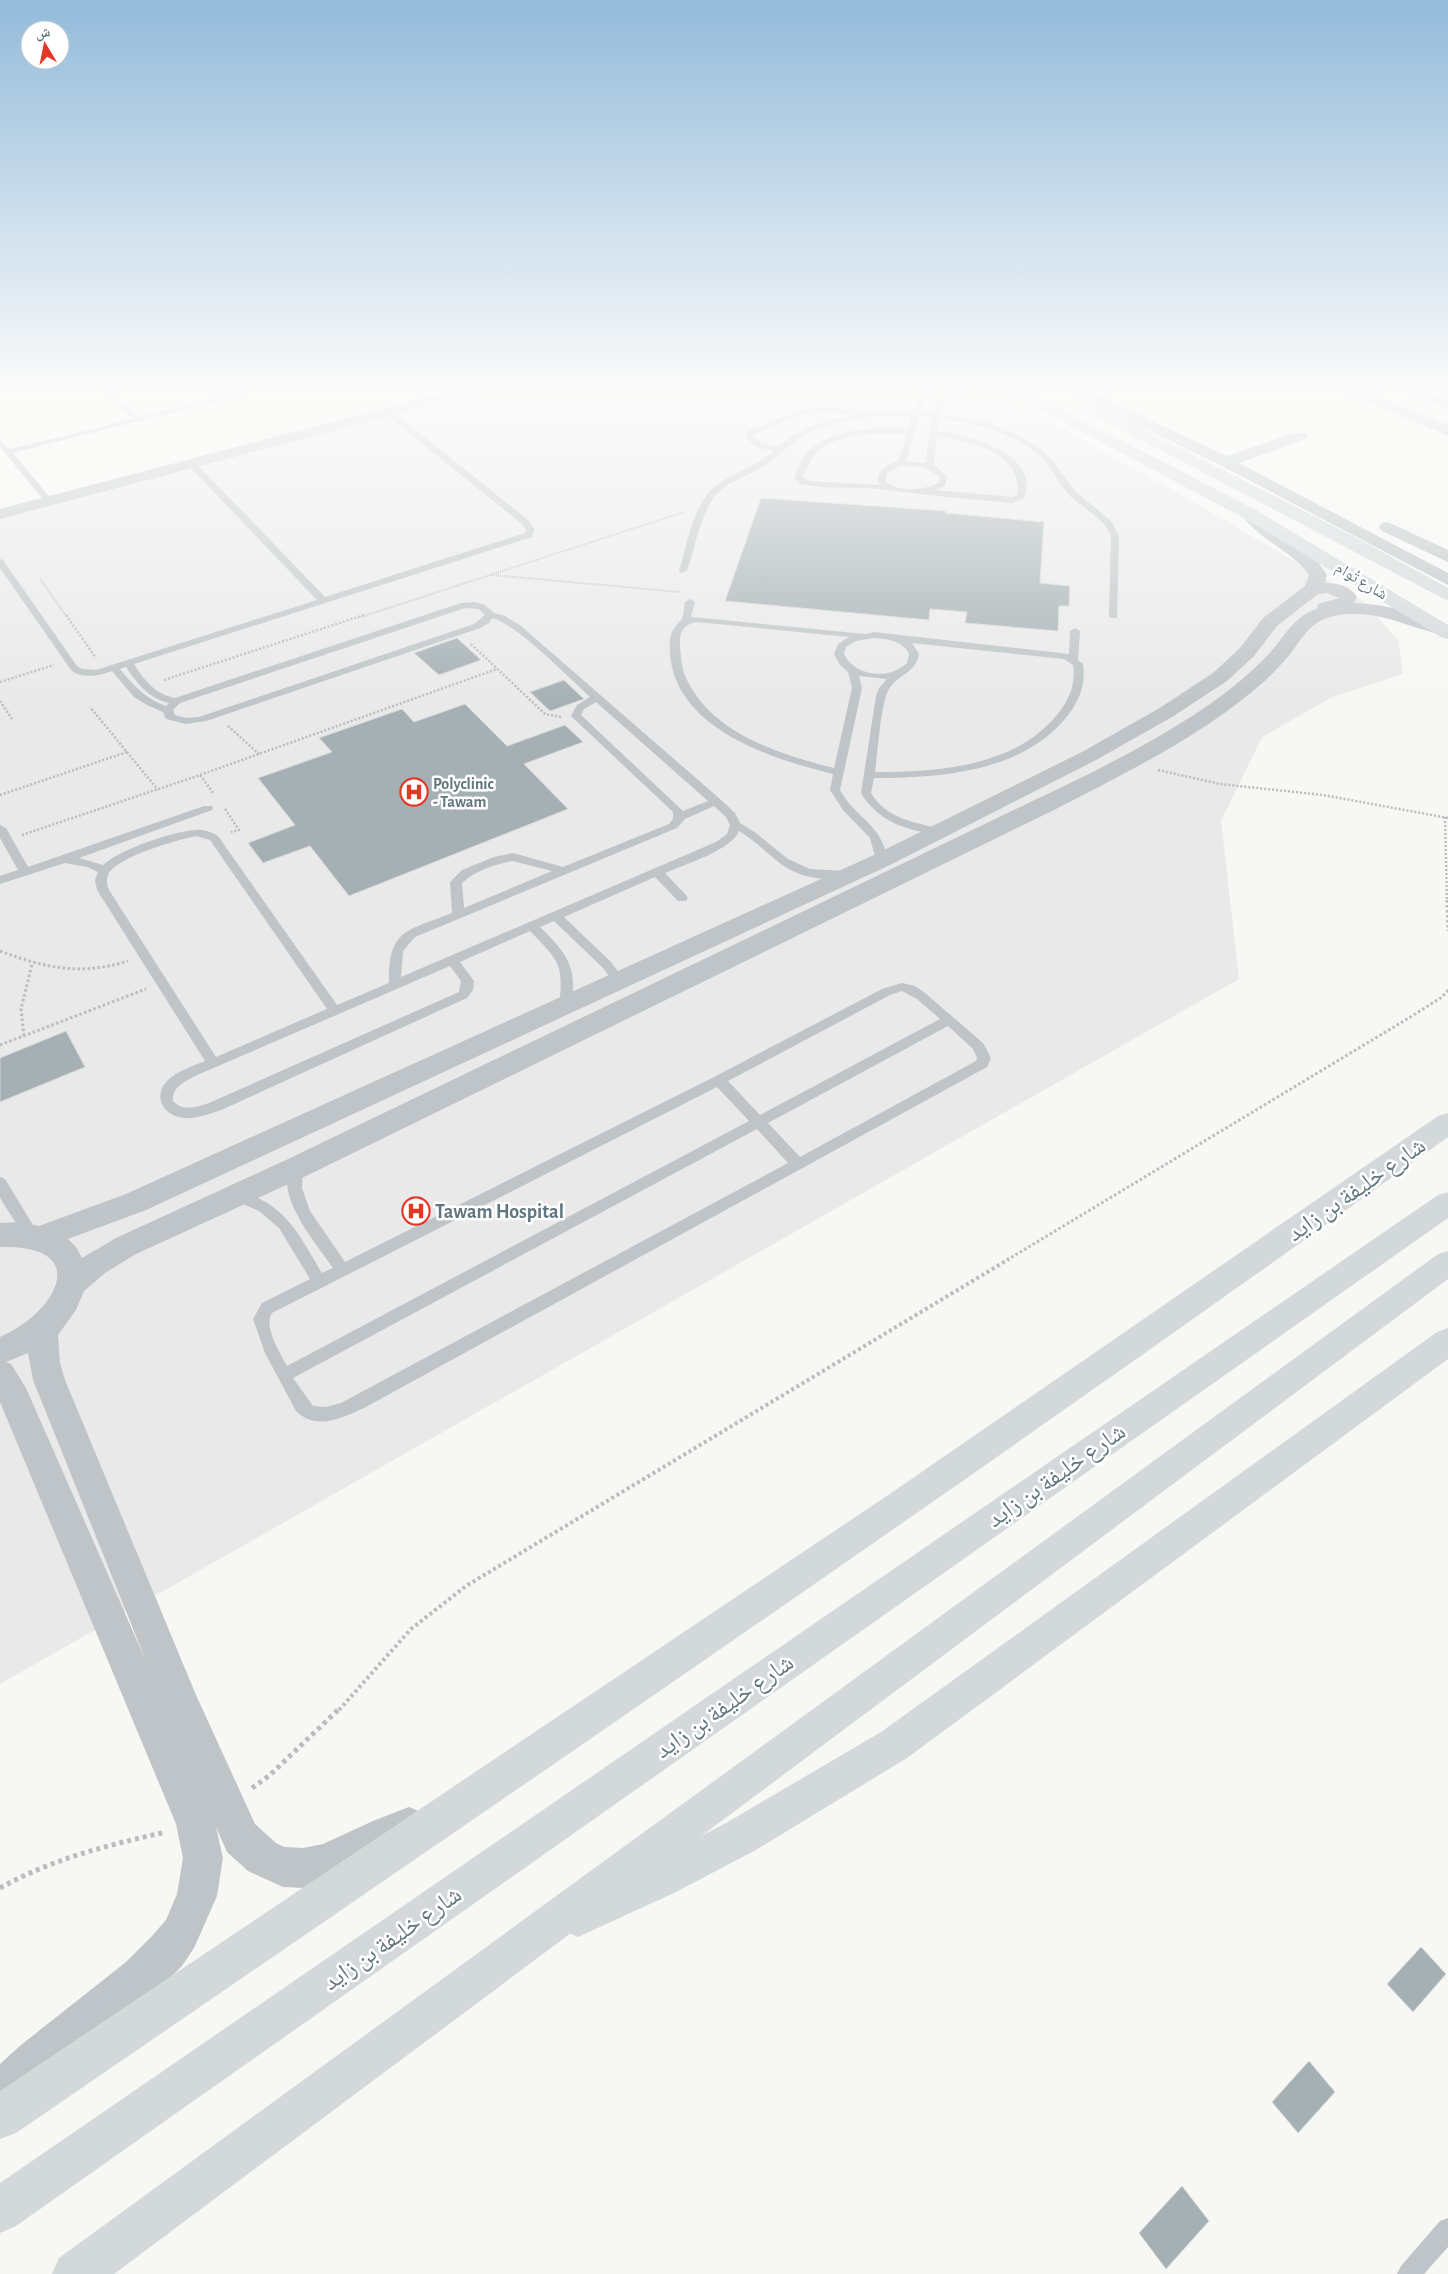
<svg xmlns="http://www.w3.org/2000/svg" width="1448" height="2274" font-family="'Alegreya Sans','Noto Naskh Arabic',sans-serif">
	<style>
		.built { fill: #e8e9e8 }
		.building { fill: #a5b0b4; stroke: #d9d9d7 }
		.lines { fill: none; stroke-linecap: round; stroke-linejoin: round }
		.path-far4 { stroke: #b8bdbf; stroke-width: 2; stroke-dasharray: 1 1; stroke-linecap: butt }
		.path-far3 { stroke: #b8bdbf; stroke-width: 2.5; stroke-dasharray: 2 2; stroke-linecap: butt }
		.path-far2 { stroke: #b8bdbf; stroke-width: 3; stroke-dasharray: 2.5 2.5; stroke-linecap: butt }
		.path-far1 { stroke: #b8bdbf; stroke-width: 4; stroke-dasharray: 3 3; stroke-linecap: butt }
		.path { stroke: #b8bdbf; stroke-width: 5; stroke-dasharray: 4 4; stroke-linecap: butt }
		.service { fill: #bec4c7; fill-rule: evenodd }
		.minor { fill: #bec4c7; fill-rule: evenodd }
		.tertiary { fill: #bec4c7; fill-rule: evenodd }
		.primary { fill: #d3d9db; fill-rule: evenodd }
		.trunk { fill: #d3d9db; fill-rule: evenodd }
		.labels { text-anchor: middle; stroke-width: 5; stroke-linejoin: round; paint-order: stroke }
		.far-street-label { font-size: 16px; fill: #62777f; stroke: #fff }
		.far-poi-label { font-size: 16px; font-weight: bold; fill: #62777f; stroke: #fff; text-anchor: start }
		.poi-label { font-size: 20px; font-weight: bold; fill: #62777f; stroke: #fff; text-anchor: start }
		.near-street-label { font-size: 24px; fill: #62777f; stroke: #fff }
	</style>
	<rect width="100%" height="100%" fill="#f7f7f4"/>
	<!-- built -->
	<polygon class="built" points="491,389 986,389 1027,409 1185,497 1363,601 1398,640 1403,674 1332,697 1262,737 1221,821 1239,979 0,1684 0,517"/>
	<!-- building -->
	<g class="building">
		<polygon points="761,498 946,511 946,513 1044,522 1040,583 1070,586 1069,606 1059,606 1058,631 965,623 967,612 930,609 929,620 725,601"/>
		<polygon points="457,638 481,660 439,675 414,653"/>
		<polygon points="564,680 584,699 550,711 530,692"/>
		<polygon points="465,704 507,746 565,725 583,742 524,764 568,809 349,896 310,846 263,863 248,843 295,825 258,778 332,752 319,738 402,709 414,722"/>
		<polygon points="66,1031 85,1067 0,1102 0,1058"/>
		<polygon points="1421,1947 1446,1974 1413,2012 1387,1984"/>
		<polygon points="1309,2061 1335,2092 1298,2133 1272,2102"/>
		<polygon points="1182,2186 1209,2221 1166,2269 1139,2233"/>
	</g>
	<g class="lines">
		<!-- path-far4 -->
		<g class="path-far4">
			<polyline points="492,575 680,592"/>
			<polyline points="40,579 67,617"/>
			<polyline points="361,617 684,512"/>
		</g>
		<!-- path-far3 -->
		<g class="path-far3">
			<polyline points="66,615 96,658"/>
			<polyline points="471,644 545,714 561,717"/>
			<polyline points="164,680 364,615"/>
			<polyline points="0,682 54,665"/>
			<polyline points="0,701 12,719"/>
			<polyline points="228,726 259,754"/>
			<polyline points="127,752 158,790"/>
			<polyline points="1158,770 1220,784 1323,795 1448,818"/>
			<polyline points="200,775 497,669"/>
			<polyline points="0,795 127,752 90,707"/>
			<polyline points="225,809 239,830 231,832"/>
			<polyline points="1445,817 1447,902"/>
			<polyline points="22,835 200,775 214,794"/>
		</g>
		<!-- path-far2 -->
		<g class="path-far2">
			<polyline points="1447,900 1448,931"/>
			<path d="M0,951C45,968 81,976 128,961"/>
			<polyline points="24,1036 21,1009 32,964"/>
			<polyline points="0,1045 146,989"/>
			<polyline points="1007,1260 1412,1016 1442,997 1448,990"/>
		</g>
		<!-- path-far1 -->
		<polyline class="path-far1" points="339,1710 411,1629 466,1586 1009,1259"/>
		<!-- path -->
		<g class="path">
			<polyline points="252,1788 270,1775 340,1708"/>
			<path d="M0,1888C52,1859 108,1845 166,1832"/>
		</g>
		<!-- service -->
		<g class="service">
			<polygon points="104,389 112,389 139,417 254,389 266,389 13,453 53,501 46,503 0,447 0,440 10,449 132,419"/>
			<path d="M937,389H947C934,398 926,393 921,412L933,413C944,383 993,385 1019,390L1020,392L1016,394C992,392 950,384 941,414L988,423L1015,434L1039,447L1054,462L1074,490L1112,522L1119,537L1117,618H1111L1109,616L1111,537C1105,518 1085,510 1071,497C1060,486 1054,472 1044,460C1019,433 975,423 940,418L938,431C969,436 1041,453 1024,498L1013,503C971,499 929,496 888,490C859,486 829,490 800,484L794,478C798,469 802,458 809,451C834,427 876,428 908,429L912,416C876,415 832,418 800,438C786,447 775,460 761,468C744,478 724,482 713,499C699,519 695,548 687,571L680,573L679,571C688,542 693,500 721,482C738,471 758,465 774,451L756,447L746,438L748,431C789,413 816,402 862,411V414L913,411C917,397 923,394 937,389ZM814,412L856,415C827,420 800,427 778,447L762,443L754,437L755,434L795,417ZM919,416L932,417L925,463L906,461ZM886,433H907L899,459C889,467 877,466 878,482L881,485L809,481L802,477C806,471 809,463 813,457C830,436 861,434 886,433ZM937,436C970,441 1023,452 1017,495L1012,497L935,490L945,486L947,476L934,465ZM900,466L923,467L939,476L938,483C924,490 898,493 886,481L887,473Z"/>
			<path d="M385,410H391L528,520L534,529L532,537L134,664C145,681 155,694 175,698L461,603L475,602L485,605L494,613L505,616L521,626L720,799L735,813L740,823L756,833L788,859L810,869L846,871L852,875C847,880 840,879 834,879C782,879 777,855 739,831C732,850 683,865 665,873L686,895L688,898L686,901H678L655,877L564,917L611,962L625,981L623,984H615L603,968L554,921L540,927C559,946 575,961 573,990C573,996 573,1004 569,1009L565,1010L559,1006C564,964 559,961 530,931L460,962L474,981L473,990L467,998L219,1111C208,1114 196,1119 185,1118C164,1117 152,1097 167,1081C177,1071 193,1066 205,1061L97,890L95,880L98,872L87,867L65,863L0,884V876L18,870L0,838V825L6,828L28,867L204,806H212L213,808L212,810L79,858L103,865C121,849 171,832 195,830C203,829 211,832 218,836L337,1005L389,983C388,928 408,931 452,913L450,882L462,870L494,857L513,853L563,867L669,824L673,819V812L571,716L577,705L590,697C569,678 517,624 492,618L489,623L480,628L206,721L186,724L166,719L163,712L147,705L134,697L112,671C99,676 82,679 71,670L0,568V559L3,560L77,666L82,669L96,670L317,600L188,465V461H194L325,597L525,533L526,529L522,524L385,414ZM465,608L479,609L485,615L474,624L199,717L186,718L175,715L173,710L180,703ZM126,667C138,684 148,698 169,703L166,706C146,699 133,685 120,669ZM596,702L708,801L683,811L581,715L584,709ZM714,806L726,817L730,825L727,834L716,842L401,977L403,951L415,937L677,828L685,819ZM196,836L210,840L327,1009L216,1057L109,890C107,885 106,880 108,875C116,857 177,840 196,836ZM513,861L552,871L464,908L462,883C475,871 495,864 513,861ZM450,966L461,981L459,992L209,1103C197,1107 183,1112 173,1101C172,1087 184,1082 195,1076Z"/>
			<path d="M690,599L695,602L691,617L866,634L874,632L1069,654L1070,631L1075,628L1080,631L1078,660L1083,664C1086,683 1080,699 1069,714C1025,772 941,778 874,778L871,793C887,820 916,822 944,830L946,832L944,834L940,835C908,831 878,822 861,793L876,696L879,688L887,679L859,676L862,688L840,790C856,819 881,823 888,860L882,864L876,860L870,838L843,810L830,790L833,774C768,758 664,725 670,640C671,630 675,627 681,620C684,616 684,607 685,602ZM697,622L849,637L838,644L834,654L840,665L848,672L852,688L834,768C778,754 707,732 684,673C681,665 681,655 680,646C679,633 683,624 697,622ZM874,638C887,639 904,641 909,654L907,663C890,680 855,677 844,654L846,647L856,641ZM912,643L1064,659L1073,665C1076,682 1070,698 1060,711C1018,767 939,772 875,772C878,752 880,708 888,691C895,675 916,674 919,654Z"/>
			<path d="M902,983L915,986L925,993L983,1043L991,1058L987,1067L364,1408C342,1418 316,1431 296,1411L265,1353L253,1319L262,1303L310,1279L279,1228L259,1211L234,1200L232,1196L234,1192L239,1190C288,1207 297,1232 322,1273L333,1268C316,1243 274,1196 291,1164L296,1163L301,1164L303,1168L302,1188L310,1211L345,1262L714,1077L882,989ZM902,991L917,999L940,1019L760,1115L728,1081L890,995ZM948,1026L973,1049L977,1058L976,1061L800,1157L768,1123ZM717,1087L749,1121L287,1366C280,1353 263,1326 272,1313ZM757,1129L788,1163L341,1403L326,1407L313,1406L293,1378Z"/>
			<polygon points="0,1177 5,1179 36,1230 38,1234 36,1238 31,1240 26,1238 3,1203 0,1197"/>
			<polygon points="1448,2218 1448,2247 1424,2274 1397,2274 1401,2266 1440,2221"/>
		</g>
		<!-- minor -->
		<g class="minor">
			<polygon points="1066,389 1085,389 1227,456 1294,433 1306,433 1308,436 1306,439 1239,463 1448,573 1448,585 1220,465 1068,392"/>
			<polygon points="1342,389 1361,389 1448,425 1448,436 1344,392"/>
			<polygon points="1403,389 1422,389 1448,400 1448,410 1405,392"/>
			<polygon points="1388,522 1448,550 1448,562 1382,531 1379,527 1382,523"/>
		</g>
		<!-- tertiary -->
		<g class="tertiary">
			<polygon points="457,389 481,389 479,392 0,519 0,509"/>
			<path d="M1250,509L1256,510L1271,527L1316,559L1327,575L1325,583C1339,583 1350,586 1357,597L1354,603C1387,604 1418,614 1448,625V633L1442,635C1405,626 1366,605 1327,618C1309,624 1301,640 1290,654C1283,663 1275,671 1267,679C1205,735 1127,772 1054,810L306,1176L136,1254L105,1273L84,1291L76,1310L58,1335L60,1363L65,1380L196,1695L255,1824L276,1843L284,1847L303,1848L323,1844L373,1821L409,1807L423,1813L429,1827L423,1841L323,1883L303,1888L283,1887L248,1871L227,1852L216,1827L223,1858L217,1896L194,1948L182,1966L156,1992L51,2075L15,2109L0,2116V2064L21,2045L126,1962L152,1936L166,1920L177,1894L183,1858L176,1824L0,1402V1337C58,1312 93,1244 0,1247V1223L21,1222L39,1226L126,1194L874,855L1082,752L1158,709L1213,673L1240,648L1263,618L1305,586L1309,575C1293,551 1260,541 1241,514L1244,510ZM1327,593L1339,598L1318,604L1317,609C1292,616 1282,642 1265,658C1216,708 1152,741 1091,773L286,1160L116,1238L82,1258L76,1247L68,1239L146,1210L890,865L1096,760L1172,717L1227,681L1254,656L1277,626L1318,594ZM28,1353L33,1380L146,1661L26,1388L11,1364L6,1362Z"/>
		</g>
		<!-- primary -->
		<g class="primary">
			<polygon points="1004,389 1022,389 1256,510 1448,625 1448,639 1441,637 1244,518 1006,392"/>
			<polygon points="1095,405 1355,537 1448,588 1448,601 1090,413 1087,410 1090,407"/>
			<path d="M1448,1113V1137C976,1477 496,1804 16,2133L0,2139V2091L897,1489L1438,1116Z"/>
			<polygon points="1448,1328 1448,1359 907,1758 754,1851 674,1893 578,1937 564,1931 558,1917 564,1903 646,1865 726,1823 881,1732 1437,1332"/>
		</g>
		<!-- trunk -->
		<g class="trunk">
			<polygon points="1448,1192 1448,1218 16,2226 0,2233 0,2183 1438,1195"/>
			<polygon points="1448,1251 1448,1279 114,2274 52,2274 59,2258 1438,1254"/>
		</g>
	</g>
	<!-- sky -->
	<linearGradient id="sky" x2="0" y2="1"><stop stop-color="#93bbdb"/><stop offset="0.55" stop-color="#fbfbfa"/><stop offset="1" stop-color="#fbfbfa" stop-opacity="0"/></linearGradient>
	<rect width="1448" height="707" fill="url(#sky)"/>
	<!-- icons -->
	<defs>
		<g id="hospital-ring" transform="scale(1.4375)"><circle r="9.5" fill="#fff" stroke="#e33828" stroke-width="1.5"/><path d="M-5-5h3v3.5h4V-5h3V5h-3V1.5h-4V5h-3Z" fill="#e33828"/></g>
	</defs>
	<g fill-rule="evenodd">
		<use href="#hospital-ring" x="414" y="792"/>
		<use href="#hospital-ring" x="416" y="1211"/>
	</g>
	<g class="labels">
		<!-- far-street labels -->
		<g class="far-street-label">
			<text transform="translate(1362 580) rotate(31)" y="6">شارع تُوام</text>
		</g>
		<!-- far-poi labels -->
		<g class="far-poi-label">
			<text x="433" y="789">Polyclinic<tspan x="433" dy="18">- Tawam</tspan></text>
		</g>
		<!-- poi labels -->
		<g class="poi-label">
			<text x="435" y="1218">Tawam Hospital</text>
		</g>
		<!-- near-street labels -->
		<g class="near-street-label">
			<text transform="translate(1356 1189) rotate(-35)" y="8">شارع خليفة بن زايد</text>
			<text transform="translate(1056 1475) rotate(-35)" y="8">شارع خليفة بن زايد</text>
			<text transform="translate(724 1706) rotate(-35)" y="8">شارع خليفة بن زايد</text>
			<text transform="translate(392 1938) rotate(-35)" y="8">شارع خليفة بن زايد</text>
		</g>
	</g>
	<!-- north arrow -->
	<g transform="translate(45 45) rotate(350)"><circle r="24" fill="#ffffff" stroke="#c0c9cc"/>
	<path d="M0-4L9 19L0 12L-9 19Z" fill="#e33828"/>
	<text y="-8" font-size="14" font-weight="bold" text-anchor="middle" fill="#62777f">ش</text>
	</g>
</svg>
